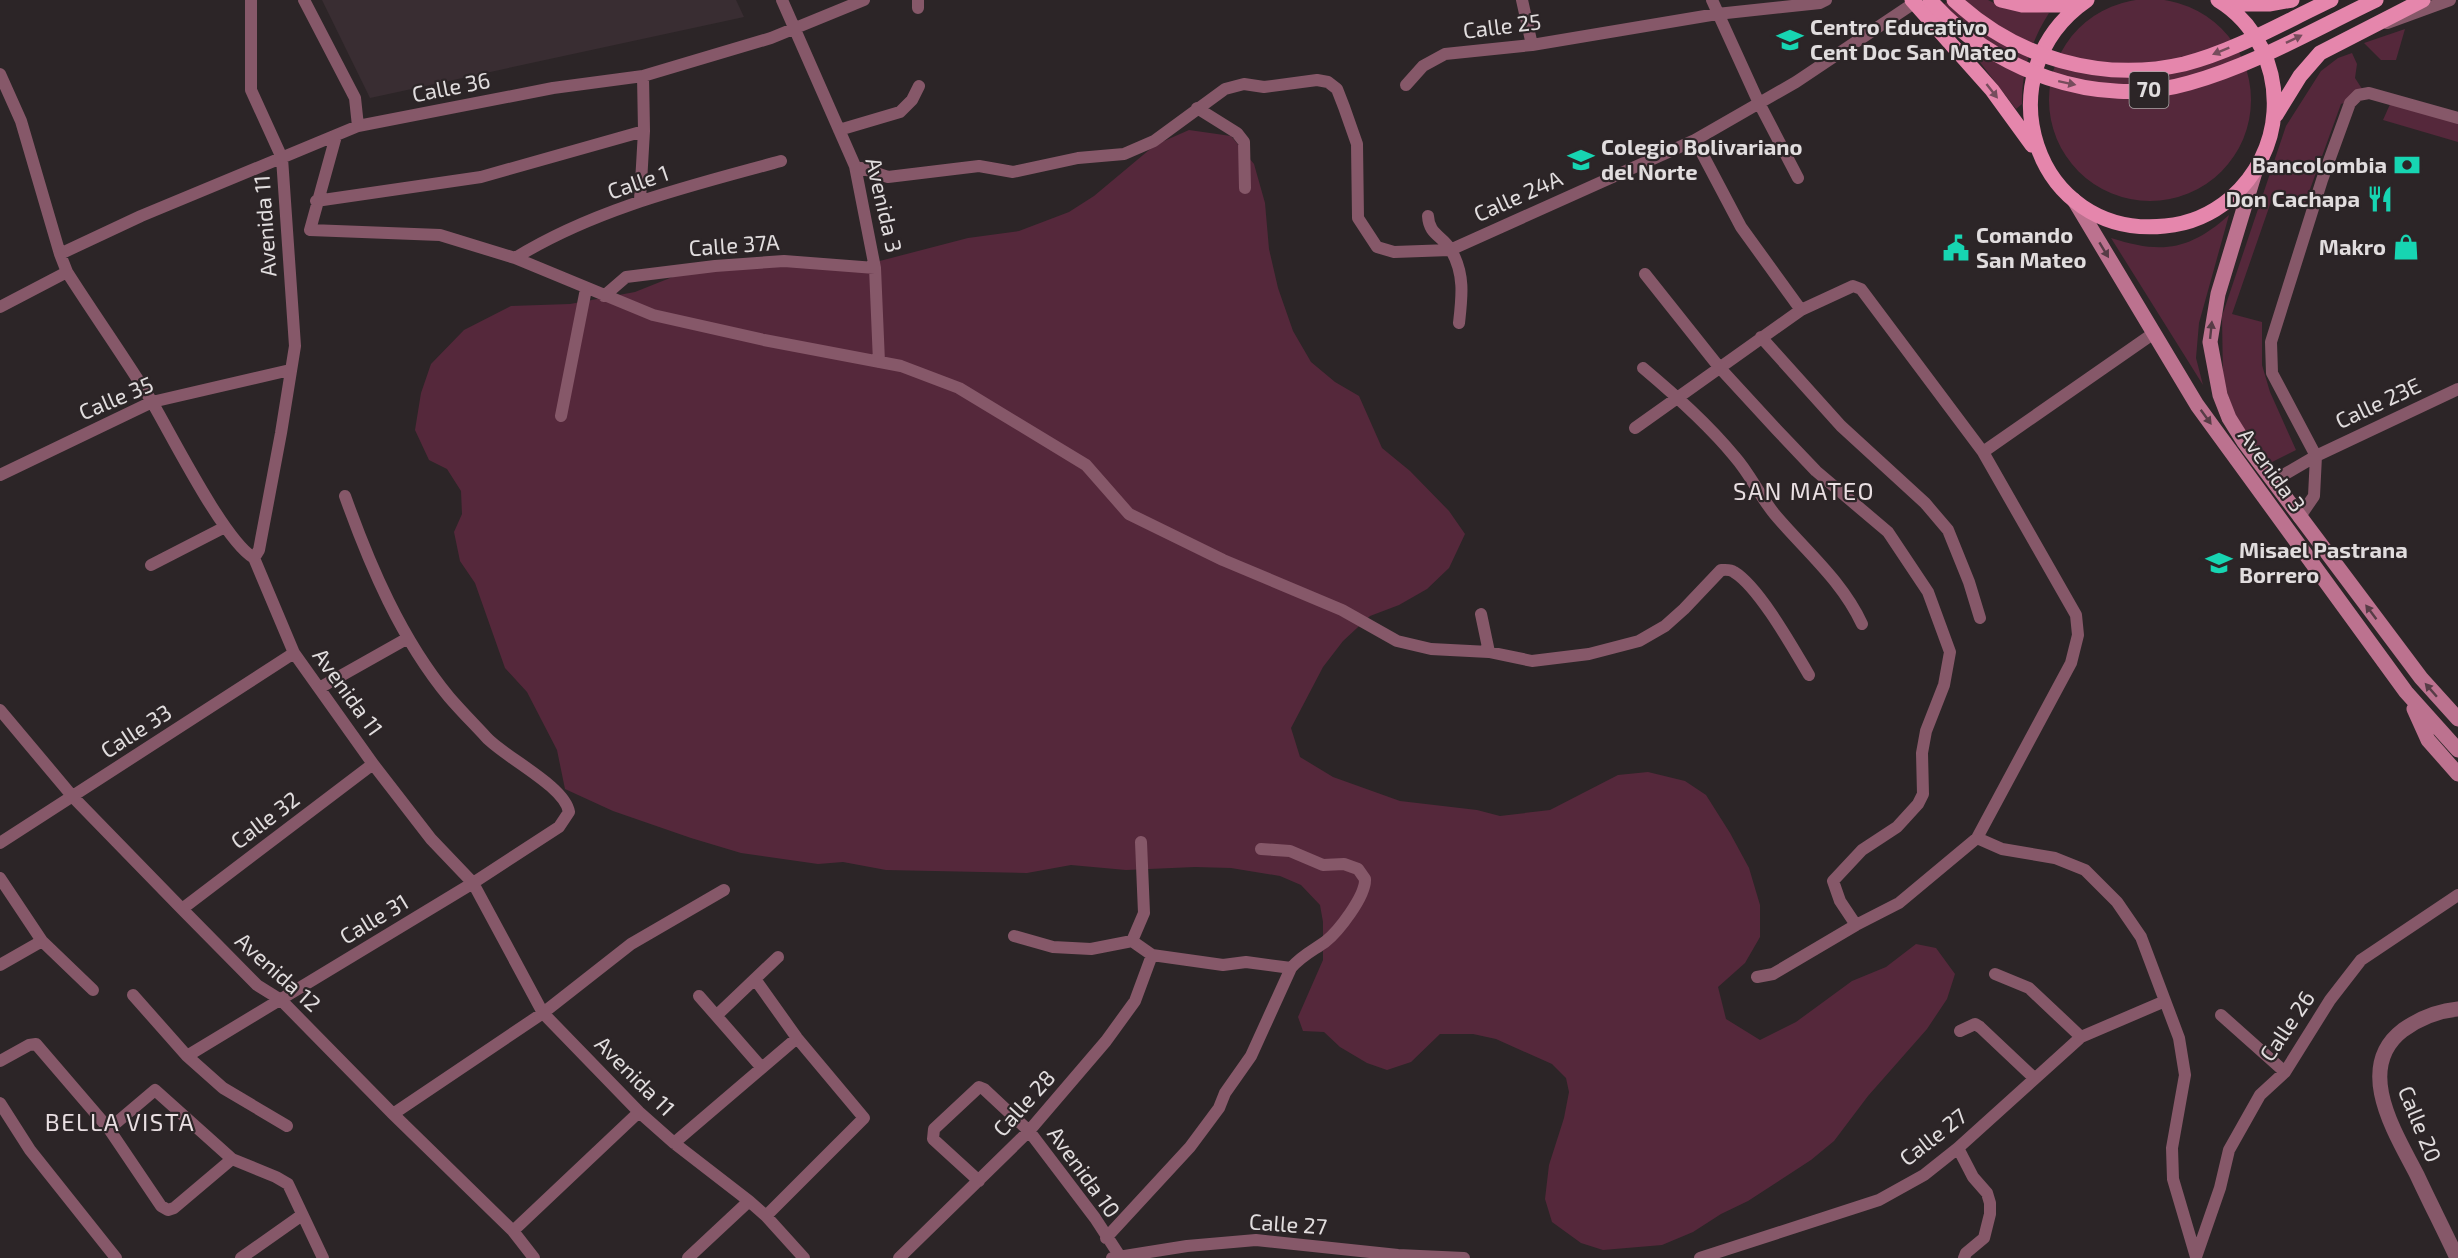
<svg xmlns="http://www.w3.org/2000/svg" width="2458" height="1258" font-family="'Exo 2',sans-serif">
  <rect width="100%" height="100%" fill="#2c2527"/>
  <path fill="#392d32" d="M322 0H736L744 17 370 98Z"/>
  <path fill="#55283b" d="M2049 100a101 101 0 1 1 202 0a101 101 0 1 1-202 0Z
    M1949 0H1988L2006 9 2049 13C2032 39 2021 73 2022 104L2016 109 1939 9Z
    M2405 29 2396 60H2381L2364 43Z
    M2352 53 2357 64 2355 78 2366 95 2341 104 2305 203 2273 196 2232 314 2262 322V365L2270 392 2296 450 2264 466 2240 430 2223 380 2222 316 2286 126 2321 71 2338 58Z
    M2391 102 2458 122V142L2383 120Z
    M1189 130 1231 136 1254 164 1265 203 1269 249 1278 288 1293 331 1311 362 1335 382 1359 396 1382 448 1410 471 1449 511 1465 534 1449 568 1427 589 1399 605 1370 616 1343 641 1323 667 1291 728 1300 757 1333 777 1400 801 1477 810 1500 816 1550 810 1618 775 1648 772 1685 781 1706 795 1730 833 1749 868 1760 905V937L1745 963 1718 987 1726 1019 1760 1040 1796 1022 1852 981 1886 967 1916 944 1936 948 1955 974 1947 999 1927 1029 1868 1096 1834 1141 1811 1160 1748 1201 1721 1214 1693 1232 1662 1245 1603 1250 1581 1243 1552 1222 1545 1199 1549 1165 1564 1118 1569 1092 1566 1078 1552 1064 1496 1039 1473 1034H1440L1411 1062 1387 1070 1367 1063 1340 1047 1324 1032 1303 1031 1298 1017 1323 960V922L1320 905 1301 885 1280 876 1231 868 1195 867 1126 870 1071 865 1027 873 886 870 843 862 818 864 741 853 691 838 613 811 565 789 557 750 527 692 505 668 475 583 460 561 454 532 462 514 461 491 447 469 429 460 415 430 421 393 431 364 464 330 511 306 570 304 635 292 680 274 712 269 872 263 968 238 1019 231 1069 212 1094 196 1155 145Z
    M2229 215 2199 323 2196 358 2203 385 2111 238C2161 254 2189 251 2229 215Z"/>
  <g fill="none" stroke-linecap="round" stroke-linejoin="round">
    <path stroke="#865869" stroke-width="12" d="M251 0V90L282 158 295 346 281 433 259 550 254 558 294 653 373 764 431 839 473 883 543 1013 639 1112 674 1143 749 1201 766 1216 804 1258
      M304 0 355 98 358 126
      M782 0 855 166 875 268 879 362
      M1522 0 1532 45
      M1712 0 1758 101 1798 178
      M918 8V0
      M2387 23 2450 0
      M0 74 21 121 60 254 67 272C95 316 125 358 152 402 172 436 225 542 254 558
      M1406 85 1423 66 1445 54 1532 45 1717 14 1820 3 1826 0
      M1197 108 1237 133 1244 142 1245 188
      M839 130 900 112 912 100 919 86
      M336 136 310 230 440 235 515 258 653 315 764 340 901 366 959 388 1086 465 1129 514 1223 560 1342 610 1397 641 1431 649 1489 652 1532 661 1589 654 1639 641 1665 626 1684 609 1721 570C1725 570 1730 569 1734 572 1759 587 1793 648 1809 675
      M1695 140 1741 227 1801 310
      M855 166 888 177 979 166 1013 172 1078 158 1124 154 1154 141 1225 89 1244 84 1264 87 1317 80 1328 82 1337 89 1344 107 1357 144 1358 218 1377 247 1394 252 1450 250 1695 140 1796 82 1914 3
      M640 200 644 131 643 76
      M316 201 481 177 644 131
      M1428 216C1429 235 1442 235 1451 250 1465 274 1462 297 1459 323
      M60 254 141 216 358 126 553 88 643 76 771 38 864 0
      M515 258C596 208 690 186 781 161
      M1645 274 1719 367 1777 430 1816 471 1888 532 1928 592 1950 652 1944 685 1926 731 1922 753 1923 794 1918 804 1897 827 1862 850 1833 881 1840 901 1856 925
      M604 296 626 277 715 266 784 261 875 268
      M0 307 67 272
      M1761 337 1841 426 1925 503 1948 530 1969 582 1980 618
      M1643 368C1675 395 1708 424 1735 457 1751 475 1761 499 1777 517 1807 552 1842 581 1862 624
      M561 416 586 289
      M1635 428 1801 310 1853 286 1861 289 1983 452 2076 615 2078 635 2071 663 1977 838 1899 903 1856 925 1773 974 1757 977
      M1983 452 2154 333
      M2316 456 2272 373 2271 342 2322 180 2350 103 2358 95 2369 93 2458 118
      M0 475 152 402 290 370
      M2273 481 2316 456 2458 389
      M2299 518 2314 496 2316 456
      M151 565 225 527
      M1481 614 1489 652
      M321 687 408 638
      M0 710 73 797 182 909 257 985 281 1000 393 1114 513 1231 534 1258
      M1977 838 2002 849 2055 858 2085 870 2117 902 2141 937 2179 1038 2185 1075 2172 1148 2173 1179 2196 1257
      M0 843 294 653
      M0 878 42 941 93 990
      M182 909 373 764
      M1014 936 1053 947 1091 949 1132 941 1152 955 1223 965 1246 962 1291 968
      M1132 941 1144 913 1141 842
      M0 965 42 941
      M1995 974 2029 988 2081 1037
      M755 979 797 1038 864 1118 766 1216
      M133 995 187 1056 223 1088 287 1126
      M699 996 762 1068
      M717 1015 778 957
      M2221 1015 2285 1072
      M1960 1031 1975 1024 1980 1027 2034 1078
      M187 1056 473 883 559 827 569 812C565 786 504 757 486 737 474 724 461 711 449 697 401 639 370 566 345 496
      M0 1061 29 1045 36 1044 109 1129 161 1206 168 1210 174 1208 232 1159
      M0 1103 30 1150 116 1258
      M393 1114 543 1013 631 944 724 890
      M109 1129 155 1090 232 1159 276 1177 288 1184 323 1258
      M674 1143 797 1038
      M1958 1148 1973 1177 1987 1193 1990 1203V1214L1984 1238 1966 1253 1964 1258
      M979 1181 933 1139 934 1129 979 1087 984 1089 1029 1131 1095 1218 1121 1258
      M513 1231 639 1112
      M1106 1238 1190 1147 1219 1108 1225 1093 1251 1056 1291 968C1301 956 1312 951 1325 942 1338 932 1366 896 1365 879L1358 869 1344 864 1323 865 1290 851 1261 849
      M2196 1257 2220 1188 2229 1150 2260 1095 2285 1072 2330 1000 2361 960 2458 895
      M241 1258 302 1215
      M688 1258 749 1201
      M899 1258 1029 1131 1106 1041 1135 1001 1152 955
      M1112 1258 1187 1246 1256 1240 1398 1255 1464 1258
      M1700 1258 1879 1200 1924 1175 1958 1148 2081 1037 2165 1001"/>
    <path stroke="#865869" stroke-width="15" d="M2457 1258C2444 1230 2430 1203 2417 1175 2396 1134 2353 1068 2403 1030 2420 1018 2437 1011 2458 1009"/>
    <path stroke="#bc728f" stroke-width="15" d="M2255 172 2218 294 2210 342 2220 395 2229 418 2244 442 2421 678 2458 719
      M2074 200 2197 405 2406 692 2458 750
      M2414 709 2428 740 2458 774"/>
    <path stroke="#e586ac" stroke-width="15" d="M1912 0 1992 90 2032 145
      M2001 0 2022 5H2079
      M2087 0C1981 73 2034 240 2165 226 2189 224 2212 214 2231 198 2256 176 2272 145 2274 112 2277 67 2256 23 2218 0
      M2225 4H2269L2292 0
      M2276 115 2300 76 2320 53 2423 0"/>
    <path stroke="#e586ac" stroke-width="15" d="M1930 0C1991 70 2097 110 2189 83 2254 65 2315 29 2376 0
      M1954 0C2016 58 2101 83 2184 64 2235 51 2284 22 2331 0"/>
  </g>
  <defs><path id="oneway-solid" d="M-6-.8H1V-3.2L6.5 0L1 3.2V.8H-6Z" transform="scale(1.5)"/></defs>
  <g fill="#764c5c">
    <use href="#oneway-solid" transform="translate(2294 39) rotate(-26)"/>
    <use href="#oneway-solid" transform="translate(2221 51) rotate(158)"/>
    <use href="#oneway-solid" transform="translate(2067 83) rotate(12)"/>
    <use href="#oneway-solid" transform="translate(1992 91) rotate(52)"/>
  </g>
  <g fill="#573c46">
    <use href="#oneway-solid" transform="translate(2104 250) rotate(59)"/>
    <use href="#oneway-solid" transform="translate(2211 330) rotate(-84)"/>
    <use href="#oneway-solid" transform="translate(2206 417) rotate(54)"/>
    <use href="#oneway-solid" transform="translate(2371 612) rotate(-127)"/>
    <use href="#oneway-solid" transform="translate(2431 690) rotate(-131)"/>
  </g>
  <defs>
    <g id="school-bare" transform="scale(2.07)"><path d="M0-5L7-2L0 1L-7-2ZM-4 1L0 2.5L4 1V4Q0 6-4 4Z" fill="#17d5b2" stroke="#2c2527" stroke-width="2.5" paint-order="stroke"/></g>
    <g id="bank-bare" transform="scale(2.07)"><path d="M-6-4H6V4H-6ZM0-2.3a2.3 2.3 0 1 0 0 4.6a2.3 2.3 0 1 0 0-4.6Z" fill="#17d5b2" stroke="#2c2527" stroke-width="2.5" paint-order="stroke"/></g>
    <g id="restaurant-bare" transform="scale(2.07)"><path d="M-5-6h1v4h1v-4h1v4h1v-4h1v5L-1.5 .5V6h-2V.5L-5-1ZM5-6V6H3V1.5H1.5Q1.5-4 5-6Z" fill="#17d5b2" stroke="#2c2527" stroke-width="2.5" paint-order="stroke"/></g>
    <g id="shop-bare" transform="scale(2.07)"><path d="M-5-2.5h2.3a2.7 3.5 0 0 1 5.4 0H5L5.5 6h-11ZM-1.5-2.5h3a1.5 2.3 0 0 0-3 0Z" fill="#17d5b2" stroke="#2c2527" stroke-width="2.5" paint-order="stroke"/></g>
    <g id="civic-bare" transform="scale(2.07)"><path d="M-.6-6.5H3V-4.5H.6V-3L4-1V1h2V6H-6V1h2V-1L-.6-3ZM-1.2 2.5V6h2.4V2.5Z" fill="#17d5b2" stroke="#2c2527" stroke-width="2.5" paint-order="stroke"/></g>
  </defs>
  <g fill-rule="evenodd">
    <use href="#school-bare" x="1790" y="40"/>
    <use href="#school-bare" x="1581" y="160"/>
    <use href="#bank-bare" x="2407" y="165"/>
    <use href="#restaurant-bare" x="2380" y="199"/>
    <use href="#shop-bare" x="2406" y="247"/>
    <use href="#civic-bare" x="1956" y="248"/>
    <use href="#school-bare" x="2219" y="563"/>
  </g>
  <g text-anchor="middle" stroke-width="4.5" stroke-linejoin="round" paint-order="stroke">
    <rect fill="#2c2527" stroke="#aba6a7" stroke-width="1.5" x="2129.5" y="72" width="39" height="36" rx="4.5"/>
    <g font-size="21" font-weight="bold" fill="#e1ddde">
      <text x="2149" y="97">70</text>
    </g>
    <g font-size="22" fill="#e1ddde" stroke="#2c2527">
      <text transform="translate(1502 26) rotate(-7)" y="8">Calle 25</text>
      <text transform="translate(451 87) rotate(-11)" y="8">Calle 36</text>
      <text transform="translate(638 182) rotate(-19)" y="8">Calle 1</text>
      <text transform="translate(1518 196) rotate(-24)" y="8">Calle 24A</text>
      <text transform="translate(884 205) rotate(77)" y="8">Avenida 3</text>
      <text transform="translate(265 226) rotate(-94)" y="8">Avenida 11</text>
      <text transform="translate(734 245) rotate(-4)" y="8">Calle 37A</text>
      <text transform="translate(116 398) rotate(-23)" y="8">Calle 35</text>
      <text transform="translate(2378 403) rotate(-25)" y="8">Calle 23E</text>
      <text transform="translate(2272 470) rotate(54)" y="8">Avenida 3</text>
      <text transform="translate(348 692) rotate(54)" y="8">Avenida 11</text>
      <text transform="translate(136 731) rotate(-33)" y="8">Calle 33</text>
      <text transform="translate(265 820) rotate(-37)" y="8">Calle 32</text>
      <text transform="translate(374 919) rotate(-31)" y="8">Calle 31</text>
      <text transform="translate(278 972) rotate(42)" y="8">Avenida 12</text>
      <text transform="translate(2287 1026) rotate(-56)" y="8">Calle 26</text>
      <text transform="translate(635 1076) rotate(45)" y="8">Avenida 11</text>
      <text transform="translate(1024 1103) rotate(-48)" y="8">Calle 28</text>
      <text transform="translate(2420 1124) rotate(68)" y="8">Calle 20</text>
      <text transform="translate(1933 1137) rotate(-38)" y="8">Calle 27</text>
      <text transform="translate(1084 1172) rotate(54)" y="8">Avenida 10</text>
      <text transform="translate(1288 1224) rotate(4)" y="8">Calle 27</text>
    </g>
    <g font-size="22" font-weight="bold" fill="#e1ddde" stroke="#2c2527" text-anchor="start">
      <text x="1810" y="35">Centro Educativo<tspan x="1810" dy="25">Cent Doc San Mateo</tspan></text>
      <text x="1601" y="155">Colegio Bolivariano<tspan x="1601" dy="25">del Norte</tspan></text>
      <text x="2387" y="173" text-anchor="end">Bancolombia</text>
      <text x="2360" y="207" text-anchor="end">Don Cachapa</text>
      <text x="1976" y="243">Comando<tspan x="1976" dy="25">San Mateo</tspan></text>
      <text x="2386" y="255" text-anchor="end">Makro</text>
      <text x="2239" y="558">Misael Pastrana<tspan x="2239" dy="25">Borrero</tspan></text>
    </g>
    <g font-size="24" letter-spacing="1.5" fill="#e9dfe2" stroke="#2c2527">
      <text x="1804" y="500">SAN MATEO</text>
      <text x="120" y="1131">BELLA VISTA</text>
    </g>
  </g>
</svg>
